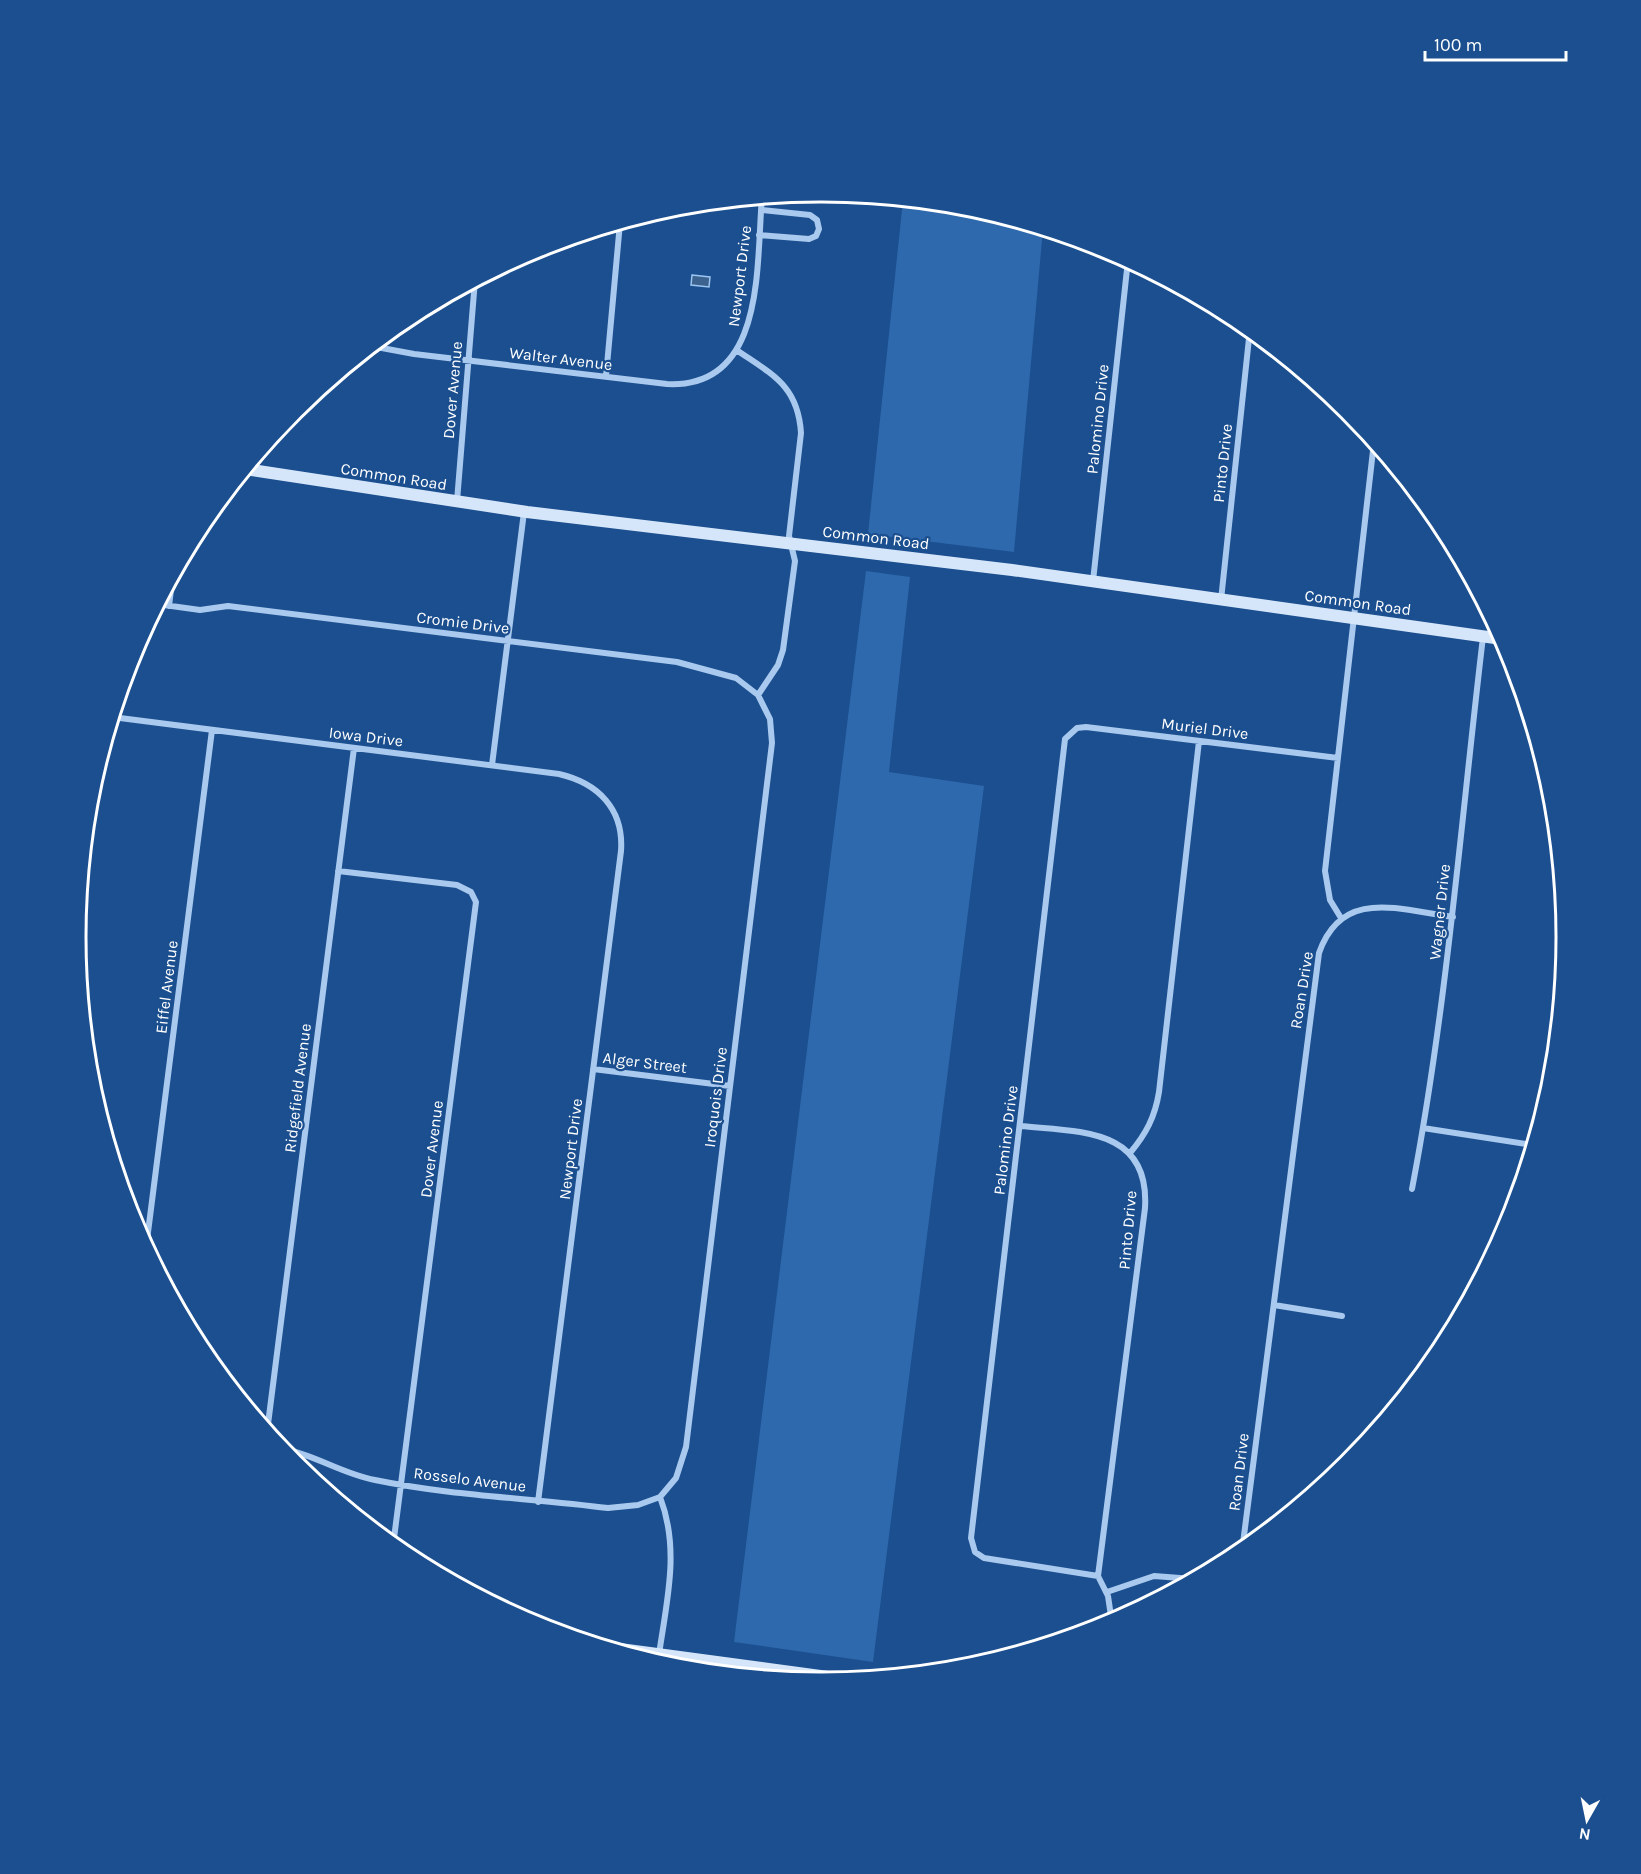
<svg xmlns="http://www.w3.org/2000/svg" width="1641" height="1874" font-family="Karla,sans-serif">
  <rect width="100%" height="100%" fill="#1b4f8f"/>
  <path fill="#2e69ad" d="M903 200 966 206 1043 229 1014 552 868 534Z
    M866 571 910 577 889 772 984 786 873 1662 734 1642Z"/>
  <path fill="#3c6290" stroke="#9cc4f0" stroke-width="1.5" d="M692 275 710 277 709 287 691 285Z"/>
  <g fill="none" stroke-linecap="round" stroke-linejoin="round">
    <path stroke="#a9c9ee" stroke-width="6" d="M759 235 809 239 816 236 819 229 817 220 810 215 761 210
      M371 346 414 354 667 384C766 389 756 265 762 197
      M606 376 620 223
      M457 501 475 280
      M1093 581 1128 260
      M1221 600 1250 329
      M157 604 200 610 228 606 677 662 736 678 758 695
      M169 606 173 574
      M1493 638 1494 624
      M112 717 559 774C598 783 624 809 621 851L538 1502
      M492 765 524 512
      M338 871 457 885 471 892 476 902 393 1546
      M1341 918 1330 900 1325 871 1374 442
      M593 1069 730 1086
      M1021 1126C1080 1132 1150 1128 1145 1208L1098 1576 1108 1596 1112 1623
      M1423 1128 1533 1145
      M1130 1153C1146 1134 1155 1117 1159 1092L1199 741
      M1412 1189C1447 1006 1461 821 1483 637
      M146 1248 212 730
      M1274 1305 1342 1316
      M267 1432 354 748
      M280 1448C314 1454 342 1474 375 1480 452 1496 531 1498 608 1508L638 1505 660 1497
      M1242 1551 1319 953C1342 887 1400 910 1453 917
      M1098 1576 984 1558 975 1552 971 1538 1065 739 1077 728 1086 727 1338 758
      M1107 1592 1154 1576 1193 1579
      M659 1654C667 1600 680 1549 660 1497L676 1478 686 1447 772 743 770 719 758 695 778 665 783 650 795 561 789 536 801 433C798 386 773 375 738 351"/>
    <path stroke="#d6e6fa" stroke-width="12" d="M245 469 527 512 1012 570 1502 639
      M605 1647 850 1680"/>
  </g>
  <g text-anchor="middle" stroke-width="4.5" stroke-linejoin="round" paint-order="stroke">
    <g font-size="16" fill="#fff" stroke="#1b4f8f">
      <text transform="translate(739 276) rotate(-83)" y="6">Newport Drive</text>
      <text transform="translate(561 358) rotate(7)" y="6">Walter Avenue</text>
      <text transform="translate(452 390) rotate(-85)" y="6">Dover Avenue</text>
      <text transform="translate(1097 419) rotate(-84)" y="6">Palomino Drive</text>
      <text transform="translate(1222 463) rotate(-84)" y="6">Pinto Drive</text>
      <text transform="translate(394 476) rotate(9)" y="6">Common Road</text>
      <text transform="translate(876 537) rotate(7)" y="6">Common Road</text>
      <text transform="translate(1358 602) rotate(8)" y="6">Common Road</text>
      <text transform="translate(463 622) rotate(7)" y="6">Cromie Drive</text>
      <text transform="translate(1205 728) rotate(7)" y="6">Muriel Drive</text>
      <text transform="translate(366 736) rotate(7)" y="6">Iowa Drive</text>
      <text transform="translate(1439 912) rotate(-84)" y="6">Wagner Drive</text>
      <text transform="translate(166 987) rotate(-83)" y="6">Eiffel Avenue</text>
      <text transform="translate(1301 990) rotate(-81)" y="6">Roan Drive</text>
      <text transform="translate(645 1062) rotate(7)" y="6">Alger Street</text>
      <text transform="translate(297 1088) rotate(-83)" y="6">Ridgefield Avenue</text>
      <text transform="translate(715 1097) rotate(-83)" y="6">Iroquois Drive</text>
      <text transform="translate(1005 1140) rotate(-83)" y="6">Palomino Drive</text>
      <text transform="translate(431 1149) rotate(-83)" y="6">Dover Avenue</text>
      <text transform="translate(570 1149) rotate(-83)" y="6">Newport Drive</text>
      <text transform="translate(1127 1230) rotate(-85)" y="6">Pinto Drive</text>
      <text transform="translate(1238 1472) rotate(-83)" y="6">Roan Drive</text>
      <text transform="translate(470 1479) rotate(7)" y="6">Rosselo Avenue</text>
    </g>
  </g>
  <path d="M0 0H1641V1874H0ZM86 937a735 735 0 1 1 1470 0a735 735 0 1 1-1470 0Z" fill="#1b4f8f" fill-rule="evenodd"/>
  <path fill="none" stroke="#fff" stroke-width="3" d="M86 937a735 735 0 1 1 1470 0a735 735 0 1 1-1470 0Z"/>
  <g transform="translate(1587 1820) rotate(189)" stroke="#1b4f8f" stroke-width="4.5" paint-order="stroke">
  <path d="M0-4.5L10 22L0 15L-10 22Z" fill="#ffffff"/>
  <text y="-9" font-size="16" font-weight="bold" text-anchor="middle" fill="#ffffff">N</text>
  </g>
  <path d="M1425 51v9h141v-9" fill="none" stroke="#ffffff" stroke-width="3"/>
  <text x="1434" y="51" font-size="18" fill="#ffffff" stroke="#1b4f8f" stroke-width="4.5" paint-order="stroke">100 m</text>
</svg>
